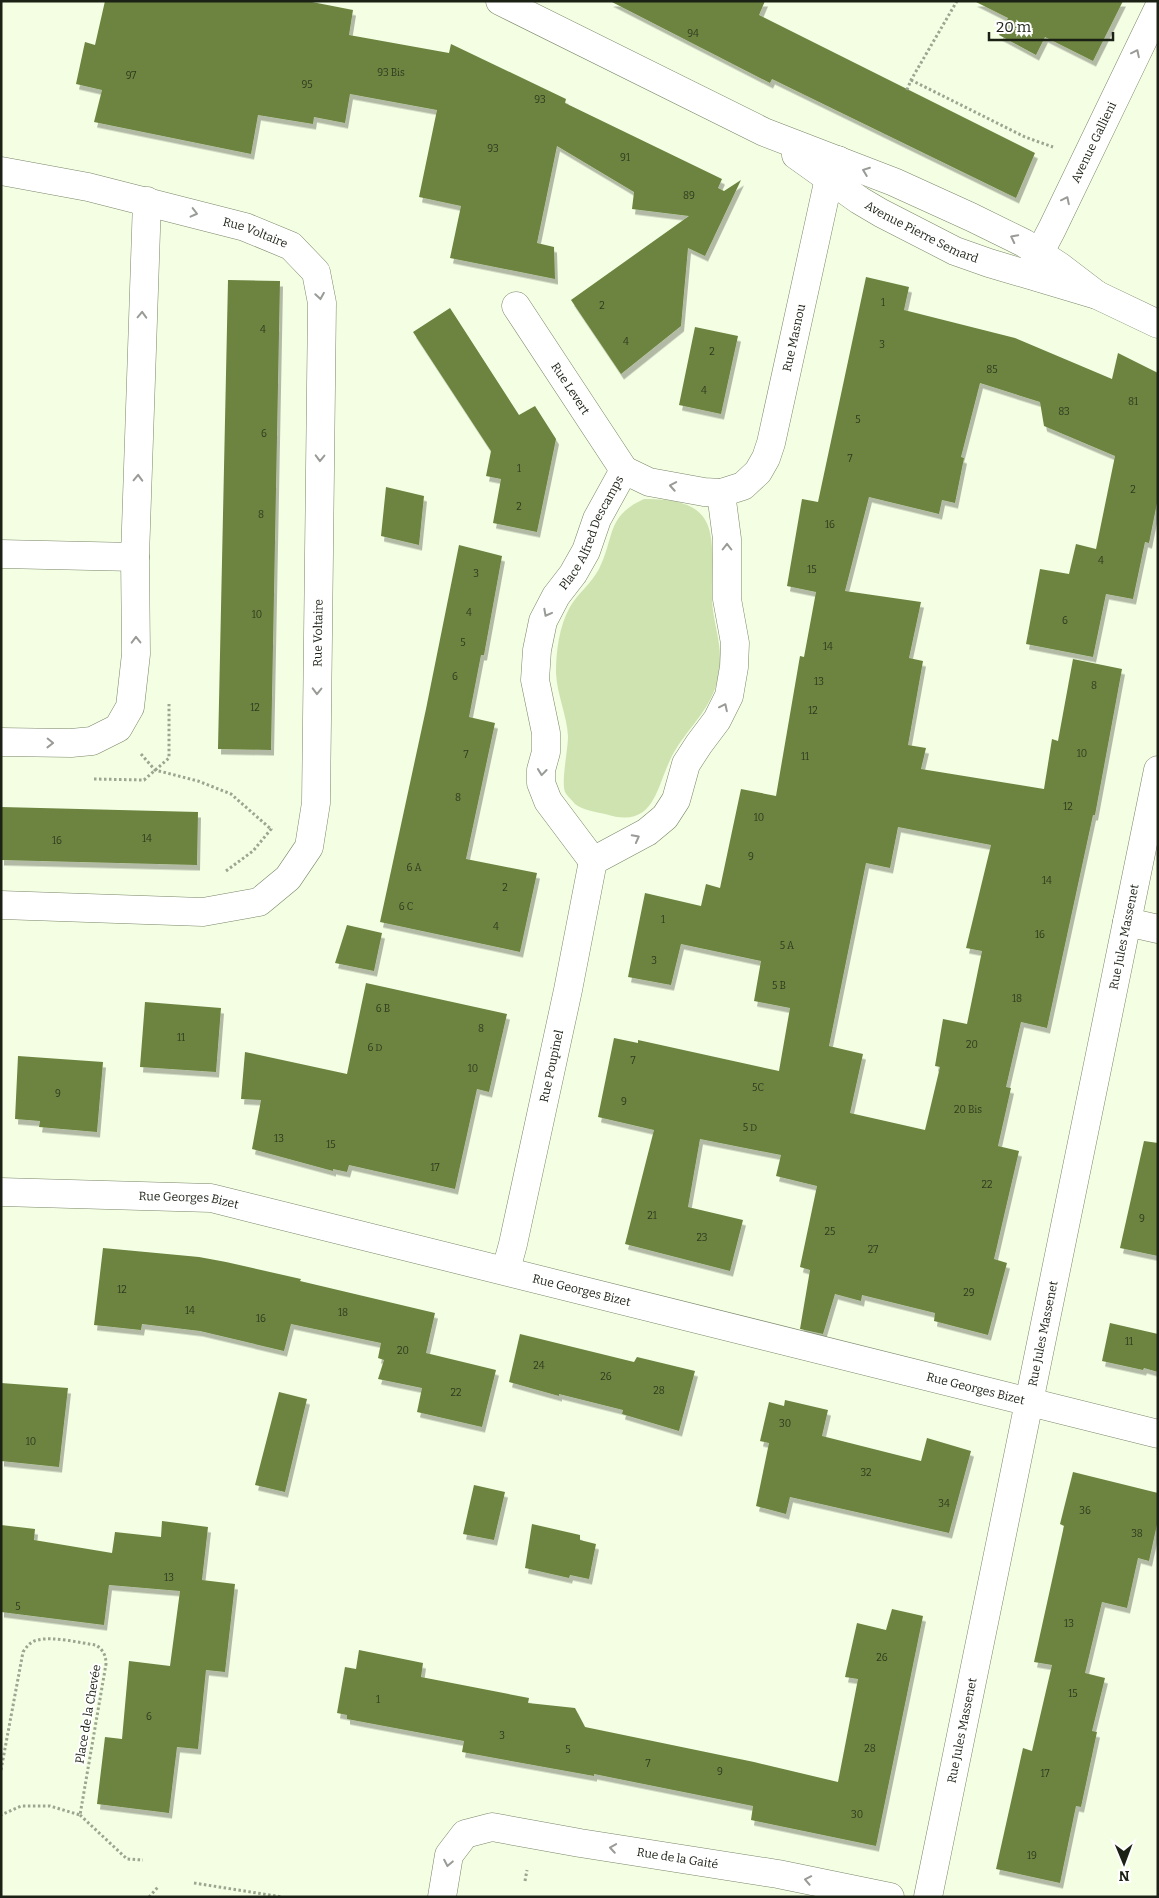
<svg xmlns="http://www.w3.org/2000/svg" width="1159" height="1898" font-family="Bitter,serif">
  <defs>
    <filter id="shadow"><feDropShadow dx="3" dy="5.5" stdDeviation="0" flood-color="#0004"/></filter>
  </defs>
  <rect width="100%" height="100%" fill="#f3fee3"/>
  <path fill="#cfe3b1" d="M644 499C725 498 711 538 712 599 713 626 725 649 718 678 712 707 691 725 676 749 655 782 659 831 605 814 596 812 582 810 575 804 572 800 567 796 565 792 561 781 568 751 568 736 567 715 557 695 556 673 556 652 559 626 570 607 578 593 591 584 599 569 615 537 606 516 644 499Z"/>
  <path fill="#6c8440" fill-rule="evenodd" filter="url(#shadow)" d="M105 1H307L353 10 349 35 449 53 451 44 566 99 565 103 722 179 718 188 724 191 741 180 705 256 688 248 681 326 621 374 571 300 689 216 632 209 634 192 557 146 537 243 554 247 555 279 450 258 461 206 419 197 437 110 350 94 345 123 314 117 313 124 258 115 251 154 94 122 102 90 76 84 85 42 95 45Z
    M610 1H765L759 15 1035 153 1016 198 772 79 770 83Z
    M974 1H1123L1093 61 1045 37 1036 55 999 35 1008 18Z
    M866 277 909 287 904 310 1015 338 1112 379 1118 353 1158 373V498L1149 543 1145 542 1133 599 1106 594 1093 657 1026 644 1040 569 1069 574 1076 544 1096 549 1115 456 1044 426 1040 402 980 383 961 457 964 458 955 503 942 500 939 514 869 497 845 591 921 602 909 658 923 661 908 745 926 748 921 769 1044 789 1052 739 1058 741 1073 659 1122 669 1095 815H1093L1047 1028 1021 1022 1006 1087 1011 1088 998 1146 1019 1151 994 1259 1007 1263 988 1335 934 1321 935 1313 862 1295 861 1301 835 1294 823 1334 800 1329 810 1270 800 1267 817 1186 776 1176 781 1155 700 1139 688 1207 743 1220 730 1271 625 1244 654 1130 598 1117 614 1038 638 1043V1040L779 1071 790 1008 754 1001 761 961 681 944 671 985 628 977 645 893 701 906 706 884 720 888 741 789 776 796 800 656 804 657 816 592 787 586 802 499 818 502ZM898 827 991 845 966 948 982 951 967 1024 943 1019 935 1066 940 1067 925 1130 850 1113 863 1054 829 1046 866 863 890 868Z
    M228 280 280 281 271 750 218 749Z
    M450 308 519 415 535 406 556 439 537 532 493 523 501 479 486 476 491 451 413 332Z
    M695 327 738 336 721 414 679 405Z
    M386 487 424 496 419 545 381 536Z
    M459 545 502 556 484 655H481L469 717 495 723 466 859 537 873 520 952 380 922 426 709Z
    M1 807 198 812 197 865 1 860Z
    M347 925 382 933 374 971 335 963Z
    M366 983 507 1014 489 1092 477 1089 455 1189 349 1165 347 1172 333 1169V1171L252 1149 261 1100 241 1099 245 1052 347 1074Z
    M145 1002 221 1008 216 1072 140 1067Z
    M18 1056 103 1062 97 1132 39 1127 40 1121 15 1119Z
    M1144 1141 1158 1143V1256L1120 1248Z
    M103 1248 199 1257 226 1262 301 1279 300 1281 435 1313 426 1353 496 1370 482 1427 417 1412 422 1388 378 1379 384 1360 378 1358 381 1343 291 1324 284 1351 200 1331 142 1324 141 1330 94 1325Z
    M1110 1323 1158 1334V1372L1144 1368 1143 1370 1102 1361Z
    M520 1334 634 1362 637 1357 695 1371 679 1431 622 1414 623 1410 559 1394V1396L509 1382Z
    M1 1383 68 1388 59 1467 1 1461Z
    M279 1392 307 1399 285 1492 255 1485Z
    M785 1400 828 1410 822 1436 921 1461 927 1438 971 1451 949 1533 790 1497 786 1514 756 1506 769 1443 760 1441 769 1402 784 1406Z
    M1073 1472 1158 1493V1520L1149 1561 1138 1558 1127 1608 1102 1602 1085 1673 1105 1678 1092 1731 1097 1732 1081 1807 1076 1806 1060 1883 996 1869 1023 1748 1032 1751 1052 1665 1034 1662 1064 1526 1060 1524Z
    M474 1485 505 1492 494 1540 463 1534Z
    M162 1521 208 1527 202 1580 235 1584 225 1672 206 1670 198 1749 177 1747 169 1813 97 1804 105 1737 122 1739 129 1661 170 1666 180 1591 109 1585 104 1625 1 1612V1525L35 1529 34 1540 112 1553 115 1532 161 1537Z
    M532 1524 580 1535V1540L596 1544 589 1579 570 1575 569 1578 525 1568Z
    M892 1609 923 1616 876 1846 751 1820 753 1806 594 1774V1776L462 1752 464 1741 347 1719V1715L337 1713 345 1667 356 1669 359 1650 423 1663 421 1677 529 1698 528 1703 575 1708 585 1727 754 1762 838 1782 858 1679 845 1677 857 1623 886 1630Z"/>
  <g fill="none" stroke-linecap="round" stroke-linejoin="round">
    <g stroke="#7a8668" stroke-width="29">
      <g id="minor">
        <path id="s1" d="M1 171 88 187 245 227 291 246 316 272 322 303 316 803 309 847 288 878 259 902 203 912 1 905"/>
        <path id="s2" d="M1029 273 1052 229 1158 9"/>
        <path id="s3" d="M516 306 624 470"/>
        <path d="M1 554 135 557"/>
        <path d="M1 742 71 743 92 741 118 728 130 707 136 654 135 557 147 201"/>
        <path id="s4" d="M593 861 548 801 541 783V770L546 752V733L535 680 537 650 543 621 556 596 573 574 586 551 597 519 624 470 649 482 704 492 721 493 743 486 758 472 766 458 771 443 829 178 838 160"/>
        <path d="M593 861 647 832 665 817 676 800 686 764 699 744 717 720 729 696 734 667 735 643 727 599V539L721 493"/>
        <path d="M1127 922 1158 929"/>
        <path id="s5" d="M1 1192 211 1198 1158 1434"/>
        <path id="s6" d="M506 1270 513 1244 568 990 593 861"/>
        <path id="s7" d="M442 1897 449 1855 465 1834 492 1827 580 1843 778 1874 890 1897"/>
        <path id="s8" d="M928 1897 1158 770"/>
      </g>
    </g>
    <g stroke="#7a8668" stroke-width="29">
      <g id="major">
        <path d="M500 1 764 132 894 182 971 217 1024 243 1059 266 1097 295"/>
        <path id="s9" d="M796 155 859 200 881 213 955 251 989 263 1097 295 1158 324"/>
      </g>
    </g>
    <path stroke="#9ca590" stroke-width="3" stroke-dasharray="2.5 2.5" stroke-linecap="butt" d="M911 80 1025 137 1053 147
      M907 90 911 80 957 1
      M141 754 155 770 198 781 231 794 272 830
      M94 779 144 780 169 758V704
      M226 871 253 851 272 828
      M1 1770 23 1652C27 1646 31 1641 38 1640 53 1636 80 1643 96 1645 103 1650 106 1655 106 1664L80 1815 50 1806H21L1 1815
      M80 1815 127 1859 143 1860
      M525 1881 527 1870
      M194 1883 282 1897
      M149 1897 158 1887"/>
    <use href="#minor" stroke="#fff" stroke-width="28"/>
    <use href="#major" stroke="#fff" stroke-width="28"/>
  </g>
  <defs><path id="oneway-chevron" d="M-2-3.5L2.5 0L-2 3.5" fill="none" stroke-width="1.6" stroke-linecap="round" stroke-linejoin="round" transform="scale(1.25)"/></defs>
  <g stroke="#999b96">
    <use href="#oneway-chevron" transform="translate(1136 53) rotate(-64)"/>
    <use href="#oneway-chevron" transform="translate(866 171) rotate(-159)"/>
    <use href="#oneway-chevron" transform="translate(1066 200) rotate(-64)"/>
    <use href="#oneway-chevron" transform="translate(194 213) rotate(14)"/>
    <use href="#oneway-chevron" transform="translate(1014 238) rotate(-153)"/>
    <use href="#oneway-chevron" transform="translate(320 296) rotate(81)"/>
    <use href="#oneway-chevron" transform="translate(142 315) rotate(-88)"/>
    <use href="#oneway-chevron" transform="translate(320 458) rotate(91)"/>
    <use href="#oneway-chevron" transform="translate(138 478) rotate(-88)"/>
    <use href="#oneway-chevron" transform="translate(673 486) rotate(-170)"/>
    <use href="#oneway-chevron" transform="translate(727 547) rotate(-90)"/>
    <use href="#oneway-chevron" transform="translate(547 613) rotate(118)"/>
    <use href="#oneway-chevron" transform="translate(136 640) rotate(-91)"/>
    <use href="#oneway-chevron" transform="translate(317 691) rotate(91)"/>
    <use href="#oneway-chevron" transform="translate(724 707) rotate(-64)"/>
    <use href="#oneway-chevron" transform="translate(50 743) rotate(1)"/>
    <use href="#oneway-chevron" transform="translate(542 772) rotate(96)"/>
    <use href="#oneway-chevron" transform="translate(636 838) rotate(-28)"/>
    <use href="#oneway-chevron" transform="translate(613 1848) rotate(-171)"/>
    <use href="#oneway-chevron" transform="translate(448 1863) rotate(101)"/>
    <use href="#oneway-chevron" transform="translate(808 1880) rotate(-169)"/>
  </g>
  <g text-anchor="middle" stroke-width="4" stroke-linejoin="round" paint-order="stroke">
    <g font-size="10" fill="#303a20">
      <text x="693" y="37">94</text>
      <text x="391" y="76">93 Bis</text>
      <text x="131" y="79">97</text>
      <text x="307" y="88">95</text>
      <text x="540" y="103">93</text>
      <text x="493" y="152">93</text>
      <text x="625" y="161">91</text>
      <text x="689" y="199">89</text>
      <text x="883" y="306">1</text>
      <text x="602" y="309">2</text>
      <text x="263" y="333">4</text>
      <text x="626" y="345">4</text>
      <text x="882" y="348">3</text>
      <text x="712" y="355">2</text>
      <text x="992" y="373">85</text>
      <text x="704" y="394">4</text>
      <text x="1133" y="405">81</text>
      <text x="1064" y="415">83</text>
      <text x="858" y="423">5</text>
      <text x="264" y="437">6</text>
      <text x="850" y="462">7</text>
      <text x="519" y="472">1</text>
      <text x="1133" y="493">2</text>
      <text x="519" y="510">2</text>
      <text x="261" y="518">8</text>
      <text x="830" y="528">16</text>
      <text x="1101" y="564">4</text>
      <text x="812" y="573">15</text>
      <text x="476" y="577">3</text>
      <text x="469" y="616">4</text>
      <text x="257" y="618">10</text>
      <text x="1065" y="624">6</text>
      <text x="463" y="646">5</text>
      <text x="828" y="650">14</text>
      <text x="455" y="680">6</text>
      <text x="819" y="685">13</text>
      <text x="1094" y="689">8</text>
      <text x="255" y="711">12</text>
      <text x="813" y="714">12</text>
      <text x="1082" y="757">10</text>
      <text x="466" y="758">7</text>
      <text x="805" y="760">11</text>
      <text x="458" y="801">8</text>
      <text x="1068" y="810">12</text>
      <text x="759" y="821">10</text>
      <text x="147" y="842">14</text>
      <text x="57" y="844">16</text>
      <text x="751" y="860">9</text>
      <text x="414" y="871">6 A</text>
      <text x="1047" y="884">14</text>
      <text x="505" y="891">2</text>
      <text x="406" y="910">6 C</text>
      <text x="663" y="923">1</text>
      <text x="496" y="930">4</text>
      <text x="1040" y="938">16</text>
      <text x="787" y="949">5 A</text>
      <text x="654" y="964">3</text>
      <text x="779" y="989">5 B</text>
      <text x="1017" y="1002">18</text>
      <text x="383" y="1012">6 B</text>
      <text x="481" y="1032">8</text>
      <text x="181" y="1041">11</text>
      <text x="972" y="1048">20</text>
      <text x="375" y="1051">6 D</text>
      <text x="633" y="1064">7</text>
      <text x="473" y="1072">10</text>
      <text x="758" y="1091">5C</text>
      <text x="58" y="1097">9</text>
      <text x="624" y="1105">9</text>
      <text x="968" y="1113">20 Bis</text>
      <text x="750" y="1131">5 D</text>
      <text x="279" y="1142">13</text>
      <text x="331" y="1148">15</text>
      <text x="435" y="1171">17</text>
      <text x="987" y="1188">22</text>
      <text x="652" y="1219">21</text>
      <text x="1142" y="1222">9</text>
      <text x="830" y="1235">25</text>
      <text x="702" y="1241">23</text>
      <text x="873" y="1253">27</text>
      <text x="122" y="1293">12</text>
      <text x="969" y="1296">29</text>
      <text x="190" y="1314">14</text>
      <text x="343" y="1316">18</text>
      <text x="261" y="1322">16</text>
      <text x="1129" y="1345">11</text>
      <text x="403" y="1354">20</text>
      <text x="539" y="1369">24</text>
      <text x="606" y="1380">26</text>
      <text x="659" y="1394">28</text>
      <text x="456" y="1396">22</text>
      <text x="785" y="1427">30</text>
      <text x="31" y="1445">10</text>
      <text x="866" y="1476">32</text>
      <text x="944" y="1507">34</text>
      <text x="1085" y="1514">36</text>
      <text x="1137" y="1537">38</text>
      <text x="169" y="1581">13</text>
      <text x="18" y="1610">5</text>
      <text x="1069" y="1627">13</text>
      <text x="882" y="1661">26</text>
      <text x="1073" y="1697">15</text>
      <text x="378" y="1703">1</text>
      <text x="149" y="1720">6</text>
      <text x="502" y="1739">3</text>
      <text x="870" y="1752">28</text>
      <text x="568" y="1753">5</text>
      <text x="648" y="1767">7</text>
      <text x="720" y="1775">9</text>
      <text x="1045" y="1777">17</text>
      <text x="857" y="1818">30</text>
      <text x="1032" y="1859">19</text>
    </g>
    <g font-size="12" fill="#1c2115" stroke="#fff">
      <text dy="4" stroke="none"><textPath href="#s2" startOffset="146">Avenue Gallieni</textPath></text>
      <text dy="4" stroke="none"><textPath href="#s9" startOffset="148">Avenue Pierre Semard</textPath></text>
      <text dy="4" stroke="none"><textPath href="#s1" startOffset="262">Rue Voltaire</textPath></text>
      <text dy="4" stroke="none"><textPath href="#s4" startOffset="715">Rue Masnou</textPath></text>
      <text dy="4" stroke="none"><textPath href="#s3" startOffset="99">Rue Levert</textPath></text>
      <text dy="4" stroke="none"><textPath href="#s4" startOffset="360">Place Alfred Descamps</textPath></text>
      <text transform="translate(318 633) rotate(-89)" y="4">Rue Voltaire</text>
      <text dy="4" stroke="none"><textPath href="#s8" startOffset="980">Rue Jules Massenet</textPath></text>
      <text dy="4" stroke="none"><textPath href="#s6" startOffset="209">Rue Poupinel</textPath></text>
      <text dy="4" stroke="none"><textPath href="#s5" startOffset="188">Rue Georges Bizet</textPath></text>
      <text dy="4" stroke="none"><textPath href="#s5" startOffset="592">Rue Georges Bizet</textPath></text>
      <text dy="4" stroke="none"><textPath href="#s8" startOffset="575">Rue Jules Massenet</textPath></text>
      <text dy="4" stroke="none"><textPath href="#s5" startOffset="998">Rue Georges Bizet</textPath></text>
      <text transform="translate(88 1714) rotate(-80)" y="4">Place de la Chevée</text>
      <text dy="4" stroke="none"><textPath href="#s8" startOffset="170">Rue Jules Massenet</textPath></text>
      <text dy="4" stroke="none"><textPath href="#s7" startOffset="285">Rue de la Gaité</textPath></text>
    </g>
  </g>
  <rect width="1159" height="1898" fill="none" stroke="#1c2115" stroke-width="5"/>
  <g transform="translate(1124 1863) rotate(179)" stroke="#ffffff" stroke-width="4" paint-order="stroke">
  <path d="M0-4L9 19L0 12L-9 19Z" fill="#1c2115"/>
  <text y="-8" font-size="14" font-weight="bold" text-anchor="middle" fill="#1c2115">N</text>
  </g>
  <path d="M989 32v8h124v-8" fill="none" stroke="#1c2115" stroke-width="2.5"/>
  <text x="996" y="32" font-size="15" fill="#1c2115" stroke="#ffffff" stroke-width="4" paint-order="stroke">20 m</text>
</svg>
